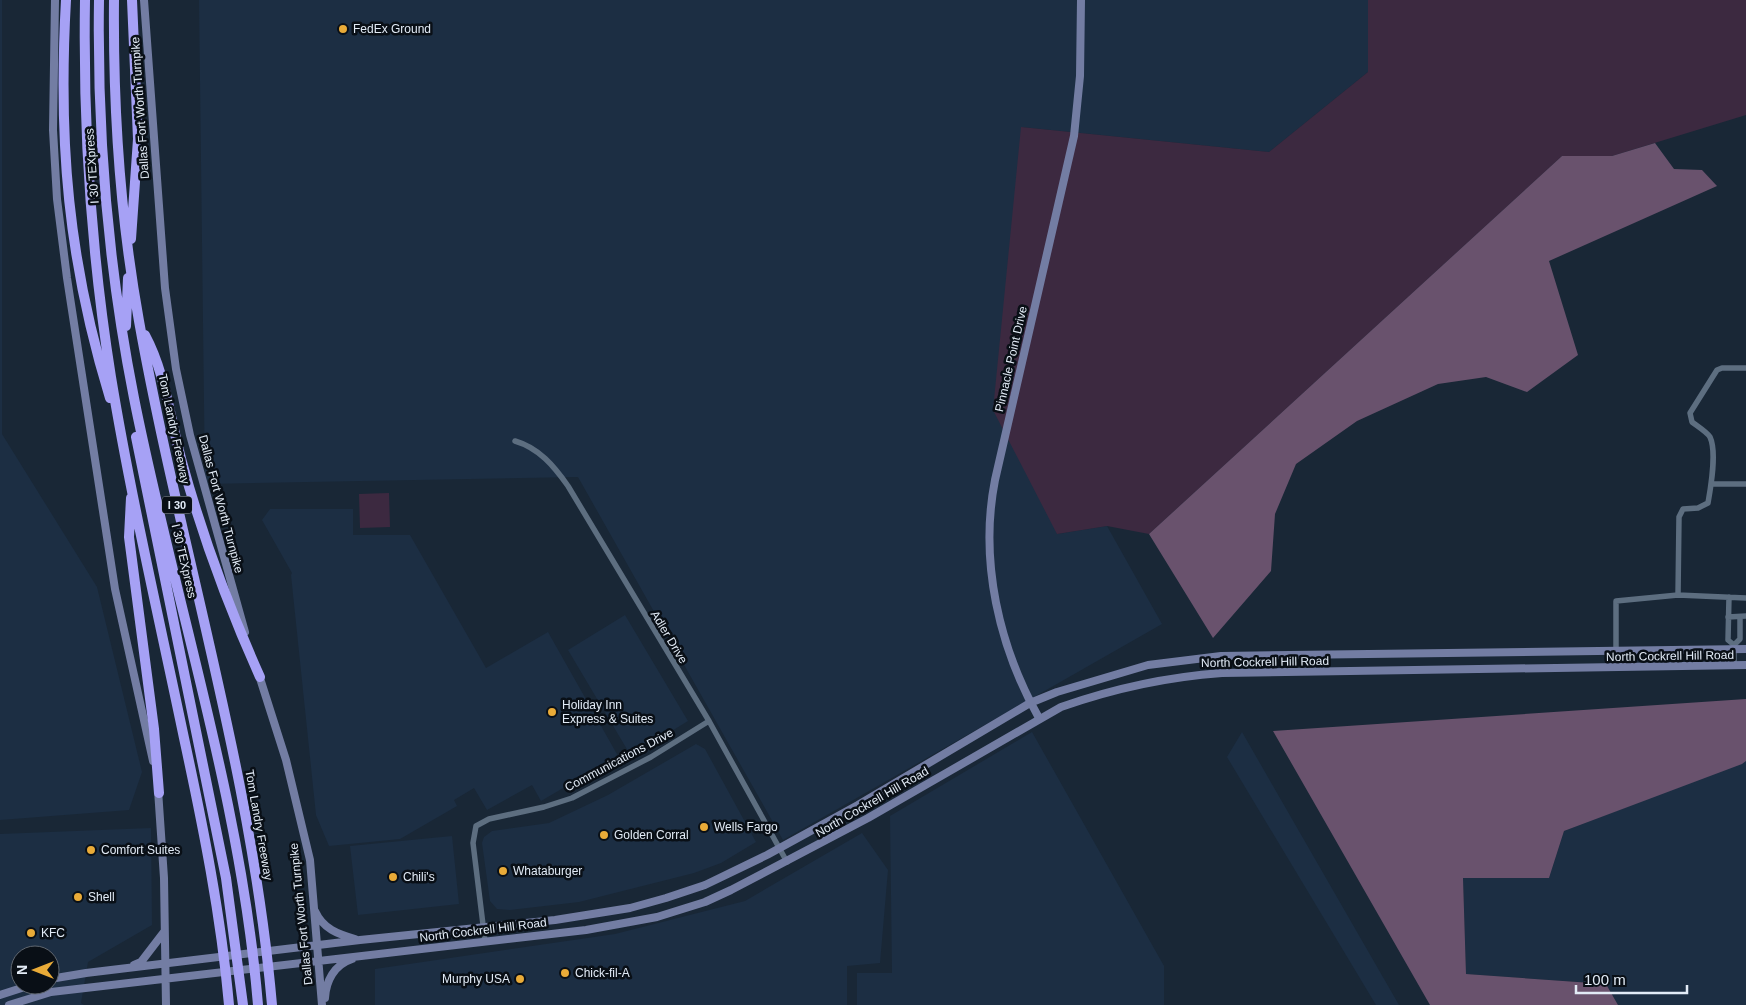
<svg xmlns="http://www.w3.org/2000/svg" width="1746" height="1005" font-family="Helvetica,sans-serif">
  <rect width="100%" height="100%" fill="#192736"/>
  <path fill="#1c2e43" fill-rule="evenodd" d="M0 0H2V434L97 587 142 772 129 810 0 820Z
    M199 0H1368V72L1269 152 1021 127 1057 534 1107 526 1162 624 783 840 578 477 205 484Z
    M270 509H353V535H410L486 668 548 632 618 756 541 801 532 785 487 810 474 788 454 800 457 806 400 839 329 846 316 815 291 575 292 573 262 520Z
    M625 615 688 721 631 756 568 650Z
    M1032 732 1164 966V1005H857V973H892L890 816Z
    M1242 732 1399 1005H1376L1227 757Z
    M696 744 705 749 756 842 721 863 694 873 579 902 510 910 497 909 490 901 482 843 484 837 492 831 549 823 608 795Z
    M1746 761V1005H1618L1606 984 1466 974 1463 878H1549L1564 831Z
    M151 828 152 925 88 962 81 1003 84 1005H0V834ZM20 955H50V985H20Z
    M862 833 888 870 880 963 847 966V1005H375V969L615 934 745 901Z
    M452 836 459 904 358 915 350 846Z"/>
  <path fill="#3c2940" d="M1368 0H1746V115L1612 156H1562L1149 534 1107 526 1057 534 993 410 1021 127 1269 152 1368 72Z
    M389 493 390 527 360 528 359 494Z"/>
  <path fill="#69526d" d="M1655 143 1674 169 1702 170 1717 186 1549 261 1578 355 1527 392 1486 377 1438 384 1357 421 1296 464 1275 514 1271 571 1213 638 1149 534 1562 156H1612Z
    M1746 699V761L1742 764 1564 831 1549 878H1463L1466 974 1606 984 1618 1005H1430L1273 731Z"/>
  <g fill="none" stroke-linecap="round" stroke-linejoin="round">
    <path stroke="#5d6e80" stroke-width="5.5" d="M515 441C539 448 554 466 568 486L709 721 787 862
      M1711 484H1746
      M1678 595 1679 517 1683 509 1698 508 1708 503C1711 486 1717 452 1710 437 1707 432 1697 426 1692 422L1690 413 1717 370 1722 368H1746
      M1729 597 1728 640 1734 645
      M1728 617 1746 616
      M1616 652V601L1678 595 1746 598
      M1734 666V645L1740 639V617
      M485 941 473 843 476 826 489 819 544 807 572 798 651 757 709 721"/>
    <path stroke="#737da3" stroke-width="8" d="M55 0 53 130 57 199 67 278 115 589 153 761
      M144 0 165 288 176 369 190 435 245 632
      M258 672 286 760 310 860 322 1005
      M1039 718C999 647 979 561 995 480L1074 136 1080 76 1081 0
      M158 790 164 878 166 1005
      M315 911C323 929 338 934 355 939
      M134 965 141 962 164 932
      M50 979 86 973 360 940 555 920 630 908 666 898 705 885 767 855 858 805 1030 703 1057 692 1148 665 1221 656 1746 649
      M0 995 31 985
      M325 998C326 981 334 965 352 959
      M9 1005 51 992 586 930 657 917 705 902 731 890 868 818 1061 707C1115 688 1166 677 1222 673L1746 665"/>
    <path stroke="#a6a1f5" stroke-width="10" d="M66 0C58 142 68 261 110 398
      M85 0C83 126 91 252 111 377 131 498 159 618 184 738 203 826 221 915 229 1005
      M99 0C97 133 108 267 134 398 174 600 241 799 258 1005
      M114 0C113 107 120 216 139 321 180 550 252 773 272 1005
      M131 239 138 139 132 0
      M126 326 128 278
      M145 335C166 374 170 420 182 462 202 535 229 608 260 677
      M136 437 226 878 243 1005
      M131 498 129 537 154 729 159 793"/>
  </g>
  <g fill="#e9ab38" stroke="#090f16" stroke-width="2">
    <circle cx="343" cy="29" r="5"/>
    <circle cx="552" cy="712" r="5"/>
    <circle cx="704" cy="827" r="5"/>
    <circle cx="604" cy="835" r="5"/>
    <circle cx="91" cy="850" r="5"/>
    <circle cx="503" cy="871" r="5"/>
    <circle cx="393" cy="877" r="5"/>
    <circle cx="78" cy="897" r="5"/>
    <circle cx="31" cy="933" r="5"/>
    <circle cx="565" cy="973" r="5"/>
    <circle cx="520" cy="979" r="5"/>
  </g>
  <g text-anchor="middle" stroke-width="5" stroke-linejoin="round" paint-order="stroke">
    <rect fill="#090f16" stroke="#a1a9b3" stroke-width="1" x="162" y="496.5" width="30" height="17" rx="4"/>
    <g font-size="11" font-weight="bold" fill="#e2ebf6">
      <text x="177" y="509">I 30</text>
    </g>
    <g font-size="12" fill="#e2ebf6" stroke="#090f16" text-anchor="start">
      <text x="353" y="33">FedEx Ground</text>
      <text x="562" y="709">Holiday Inn<tspan x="562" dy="14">Express &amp; Suites</tspan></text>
      <text x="714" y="831">Wells Fargo</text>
      <text x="614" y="839">Golden Corral</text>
      <text x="101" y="854">Comfort Suites</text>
      <text x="513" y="875">Whataburger</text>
      <text x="403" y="881">Chili's</text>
      <text x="88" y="901">Shell</text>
      <text x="41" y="937">KFC</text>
      <text x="575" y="977">Chick-fil-A</text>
      <text x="510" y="983" text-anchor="end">Murphy USA</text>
    </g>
    <g font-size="12" fill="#e2ebf6" stroke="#090f16">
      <text transform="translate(140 108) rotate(-94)" y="4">Dallas Fort Worth Turnpike</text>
      <text transform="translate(92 166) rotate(-94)" y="4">I 30 TEXpress</text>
      <text transform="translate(1011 359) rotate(-77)" y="4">Pinnacle Point Drive</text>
      <text transform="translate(174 429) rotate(78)" y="4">Tom Landry Freeway</text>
      <text transform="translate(221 504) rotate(75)" y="4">Dallas Fort Worth Turnpike</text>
      <text transform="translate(184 561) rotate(77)" y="4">I 30 TEXpress</text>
      <text transform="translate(669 637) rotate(59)" y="4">Adler Drive</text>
      <text transform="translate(1670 656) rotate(-1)" y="4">North Cockrell Hill Road</text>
      <text transform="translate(1265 662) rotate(-1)" y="4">North Cockrell Hill Road</text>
      <text transform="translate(619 760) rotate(-28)" y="4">Communications Drive</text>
      <text transform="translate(872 802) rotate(-30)" y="4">North Cockrell Hill Road</text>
      <text transform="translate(259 825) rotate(80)" y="4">Tom Landry Freeway</text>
      <text transform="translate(301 914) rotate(-96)" y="4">Dallas Fort Worth Turnpike</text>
      <text transform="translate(483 930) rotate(-7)" y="4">North Cockrell Hill Road</text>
    </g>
  </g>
  <g transform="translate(35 970) rotate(270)"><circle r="24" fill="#090f16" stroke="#606770"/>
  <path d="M0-4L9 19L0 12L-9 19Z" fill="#e9ab38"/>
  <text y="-8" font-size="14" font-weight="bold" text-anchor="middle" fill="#e2ebf6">N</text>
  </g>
  <path d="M1576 985v8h111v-8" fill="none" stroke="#e2ebf6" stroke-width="2.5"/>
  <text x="1584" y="985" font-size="15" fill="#e2ebf6" stroke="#090f16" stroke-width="4" paint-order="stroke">100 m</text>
</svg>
